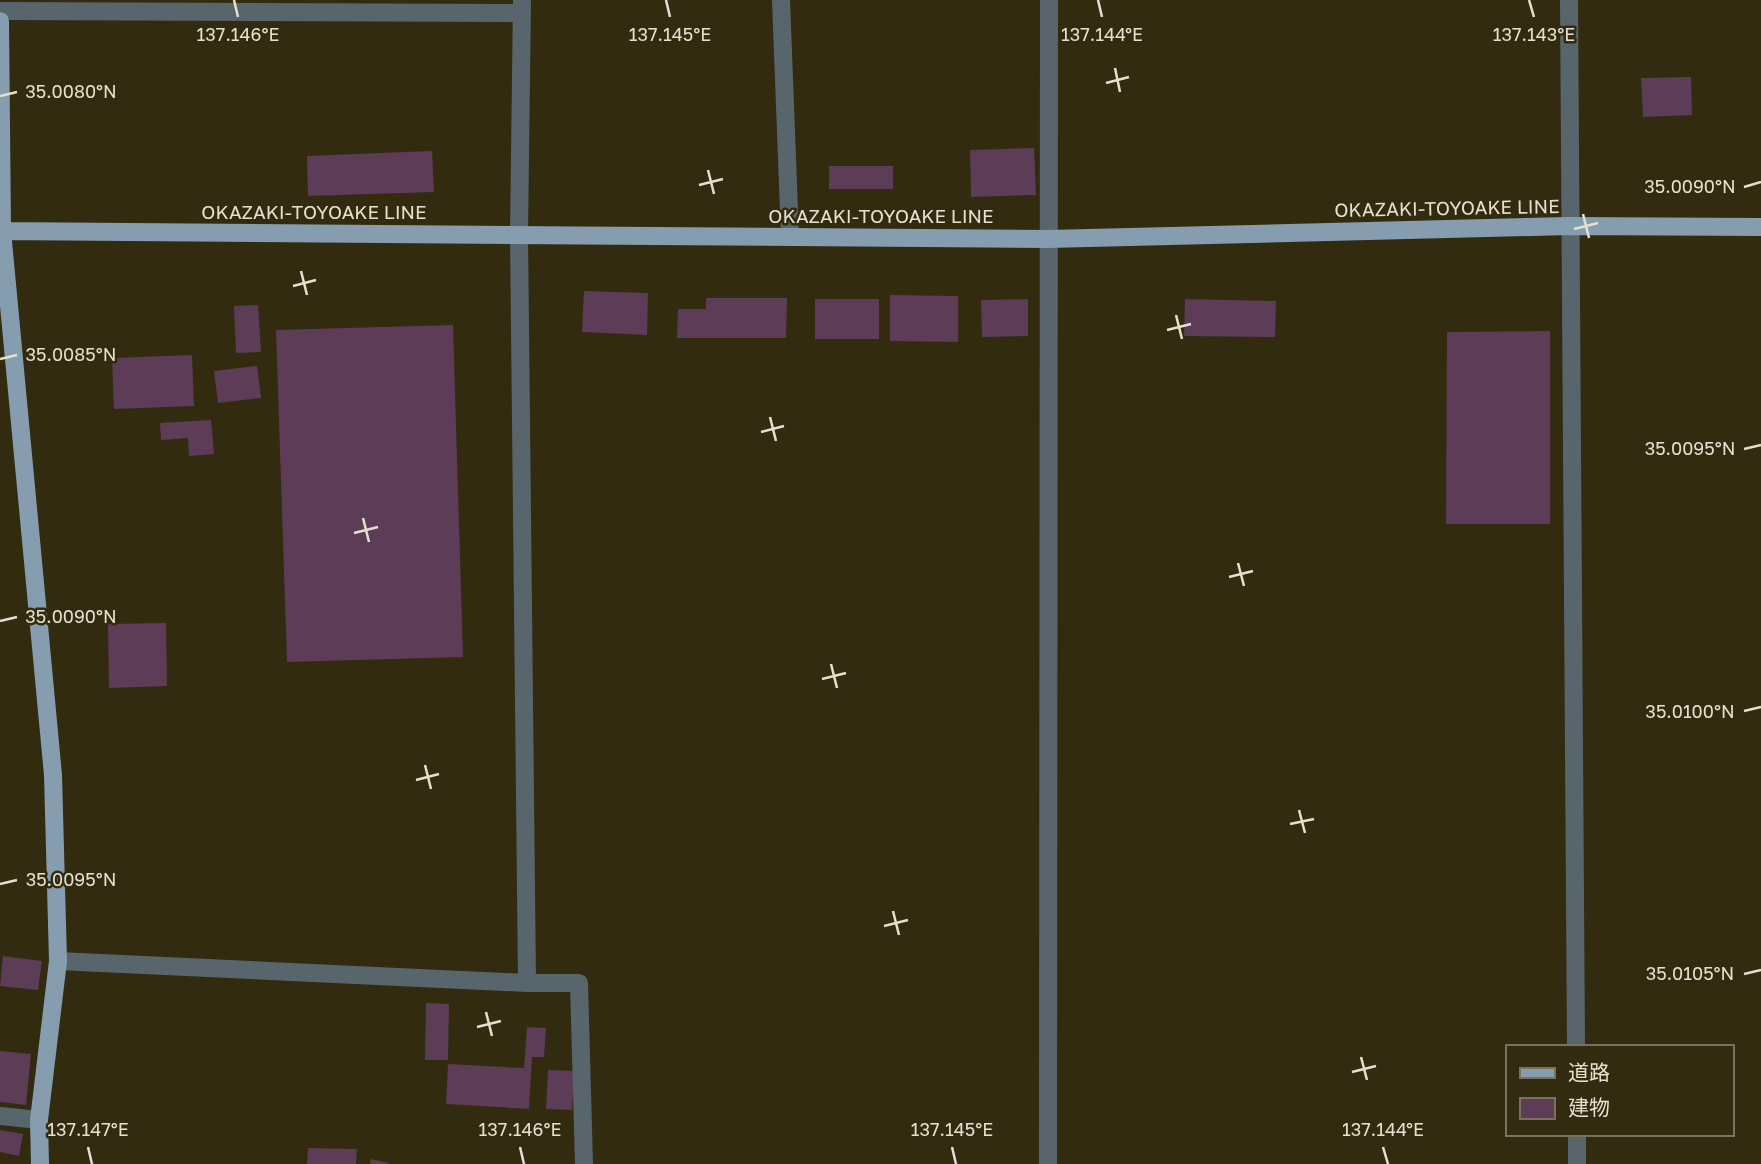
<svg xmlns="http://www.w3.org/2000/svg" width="1761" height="1164" font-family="'Golos Text','Noto Sans JP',sans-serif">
  <rect width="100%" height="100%" fill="#322b10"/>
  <path fill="#5c3c57" d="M1691 77 1692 115 1643 117 1641 78Z
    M1034 148 1036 195 971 197 970 150Z
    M432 151 434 192 308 196 307 156Z
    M829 166H893V189H829Z
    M584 291 648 293 647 335 582 332Z
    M890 295 958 296V342L890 341Z
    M706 298H787L786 338H677L678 309H706Z
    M815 299H879V339H815Z
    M1028 299V336L982 337 981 300Z
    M1185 299 1276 301 1275 337 1184 336Z
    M258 305 261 352 236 353 234 306Z
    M453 325 463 657 287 662 276 330Z
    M1550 331V524H1446L1447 332Z
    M192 355 194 406 114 409 112 358Z
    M257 366 261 398 218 403 214 371Z
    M211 420 214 454 189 456 188 438 161 440 160 423Z
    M166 623 167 686 109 688 108 624Z
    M3 956 42 961 38 990 0 986Z
    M426 1003 449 1004 448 1060H425Z
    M527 1027 546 1028 544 1057H532L529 1109 446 1104 448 1064 524 1068Z
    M0 1051 31 1054 26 1105 0 1102Z
    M548 1070 574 1071 572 1110 546 1109Z
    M0 1130 23 1134 19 1156 0 1152Z
    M308 1148 357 1149 356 1164H307Z
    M371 1159 389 1163 388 1164H370Z"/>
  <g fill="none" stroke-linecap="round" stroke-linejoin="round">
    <path stroke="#59656d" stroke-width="18" d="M522 0 519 234 527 983
      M781 0 790 237
      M1569 0 1576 1047
      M0 11 522 13
      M58 961 527 983H579L584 1164
      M0 1116 39 1120
      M1577 1134V1164
      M1048 1164 1049 0"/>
    <path stroke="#859dae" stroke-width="18" d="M0 21 2 231 53 775 58 961 39 1120 40 1164
      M0 231 1048 239 1569 226 1761 227"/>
  </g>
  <path fill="none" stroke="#e4e0d0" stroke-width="2.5" d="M234 0 238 17M666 0 670 17M1098 0 1102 17M1529 0 1534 17M1115 68 1120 92M1106 83 1129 77M0 96 17 92M708 170 714 194M699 185 723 179M1744 187 1761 182M1583 214 1589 238M1574 229 1598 223M301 271 307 295M293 286 316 280M1176 315 1182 339M1167 330 1191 324M0 359 17 355M770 417 776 441M761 432 784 426M1744 449 1761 445M363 518 369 542M354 533 378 527M1238 563 1244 586M1229 577 1253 571M0 621 17 617M831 664 837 688M822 679 846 673M1744 711 1761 707M425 765 431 789M416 780 439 774M1299 810 1305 833M1290 824 1314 819M0 884 17 880M893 911 899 935M884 926 908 920M1744 974 1761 970M486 1012 492 1036M477 1027 501 1021M1361 1057 1367 1080M1352 1072 1376 1066M88 1147 92 1164M520 1147 524 1164M952 1147 956 1164M1383 1147 1388 1164"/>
  <g text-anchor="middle" stroke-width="5" stroke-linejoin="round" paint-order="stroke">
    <g font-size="19" fill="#e4e0d0" stroke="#322b10">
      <text transform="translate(1447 208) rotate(-1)" y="7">OKAZAKI-TOYOAKE LINE</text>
      <text x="314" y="219">OKAZAKI-TOYOAKE LINE</text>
      <text x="881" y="223">OKAZAKI-TOYOAKE LINE</text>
    </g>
  </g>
  <g font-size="18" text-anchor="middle" fill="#e4e0d0" stroke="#322b10" stroke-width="5" stroke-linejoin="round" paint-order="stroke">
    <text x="238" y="41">137.146°E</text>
    <text x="670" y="41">137.145°E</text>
    <text x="1102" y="41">137.144°E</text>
    <text x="1534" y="41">137.143°E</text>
    <text x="71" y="98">35.0080°N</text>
    <text x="1690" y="193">35.0090°N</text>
    <text x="71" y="361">35.0085°N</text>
    <text x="1690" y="455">35.0095°N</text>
    <text x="71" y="623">35.0090°N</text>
    <text x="1690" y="718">35.0100°N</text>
    <text x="71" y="886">35.0095°N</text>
    <text x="1690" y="980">35.0105°N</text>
    <text x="88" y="1136">137.147°E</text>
    <text x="520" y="1136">137.146°E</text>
    <text x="952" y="1136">137.145°E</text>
    <text x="1383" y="1136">137.144°E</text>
  </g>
  <rect x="1506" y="1045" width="228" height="91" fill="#322b10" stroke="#79735d" stroke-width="2"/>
  <rect x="1520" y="1068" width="35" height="10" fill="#859dae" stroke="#79735d" stroke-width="2"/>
  <text x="1568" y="1080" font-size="21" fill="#e4e0d0">道路</text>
  <rect x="1520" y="1098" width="35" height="21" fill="#5c3c57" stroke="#79735d" stroke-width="2"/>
  <text x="1568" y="1115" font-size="21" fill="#e4e0d0">建物</text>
</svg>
